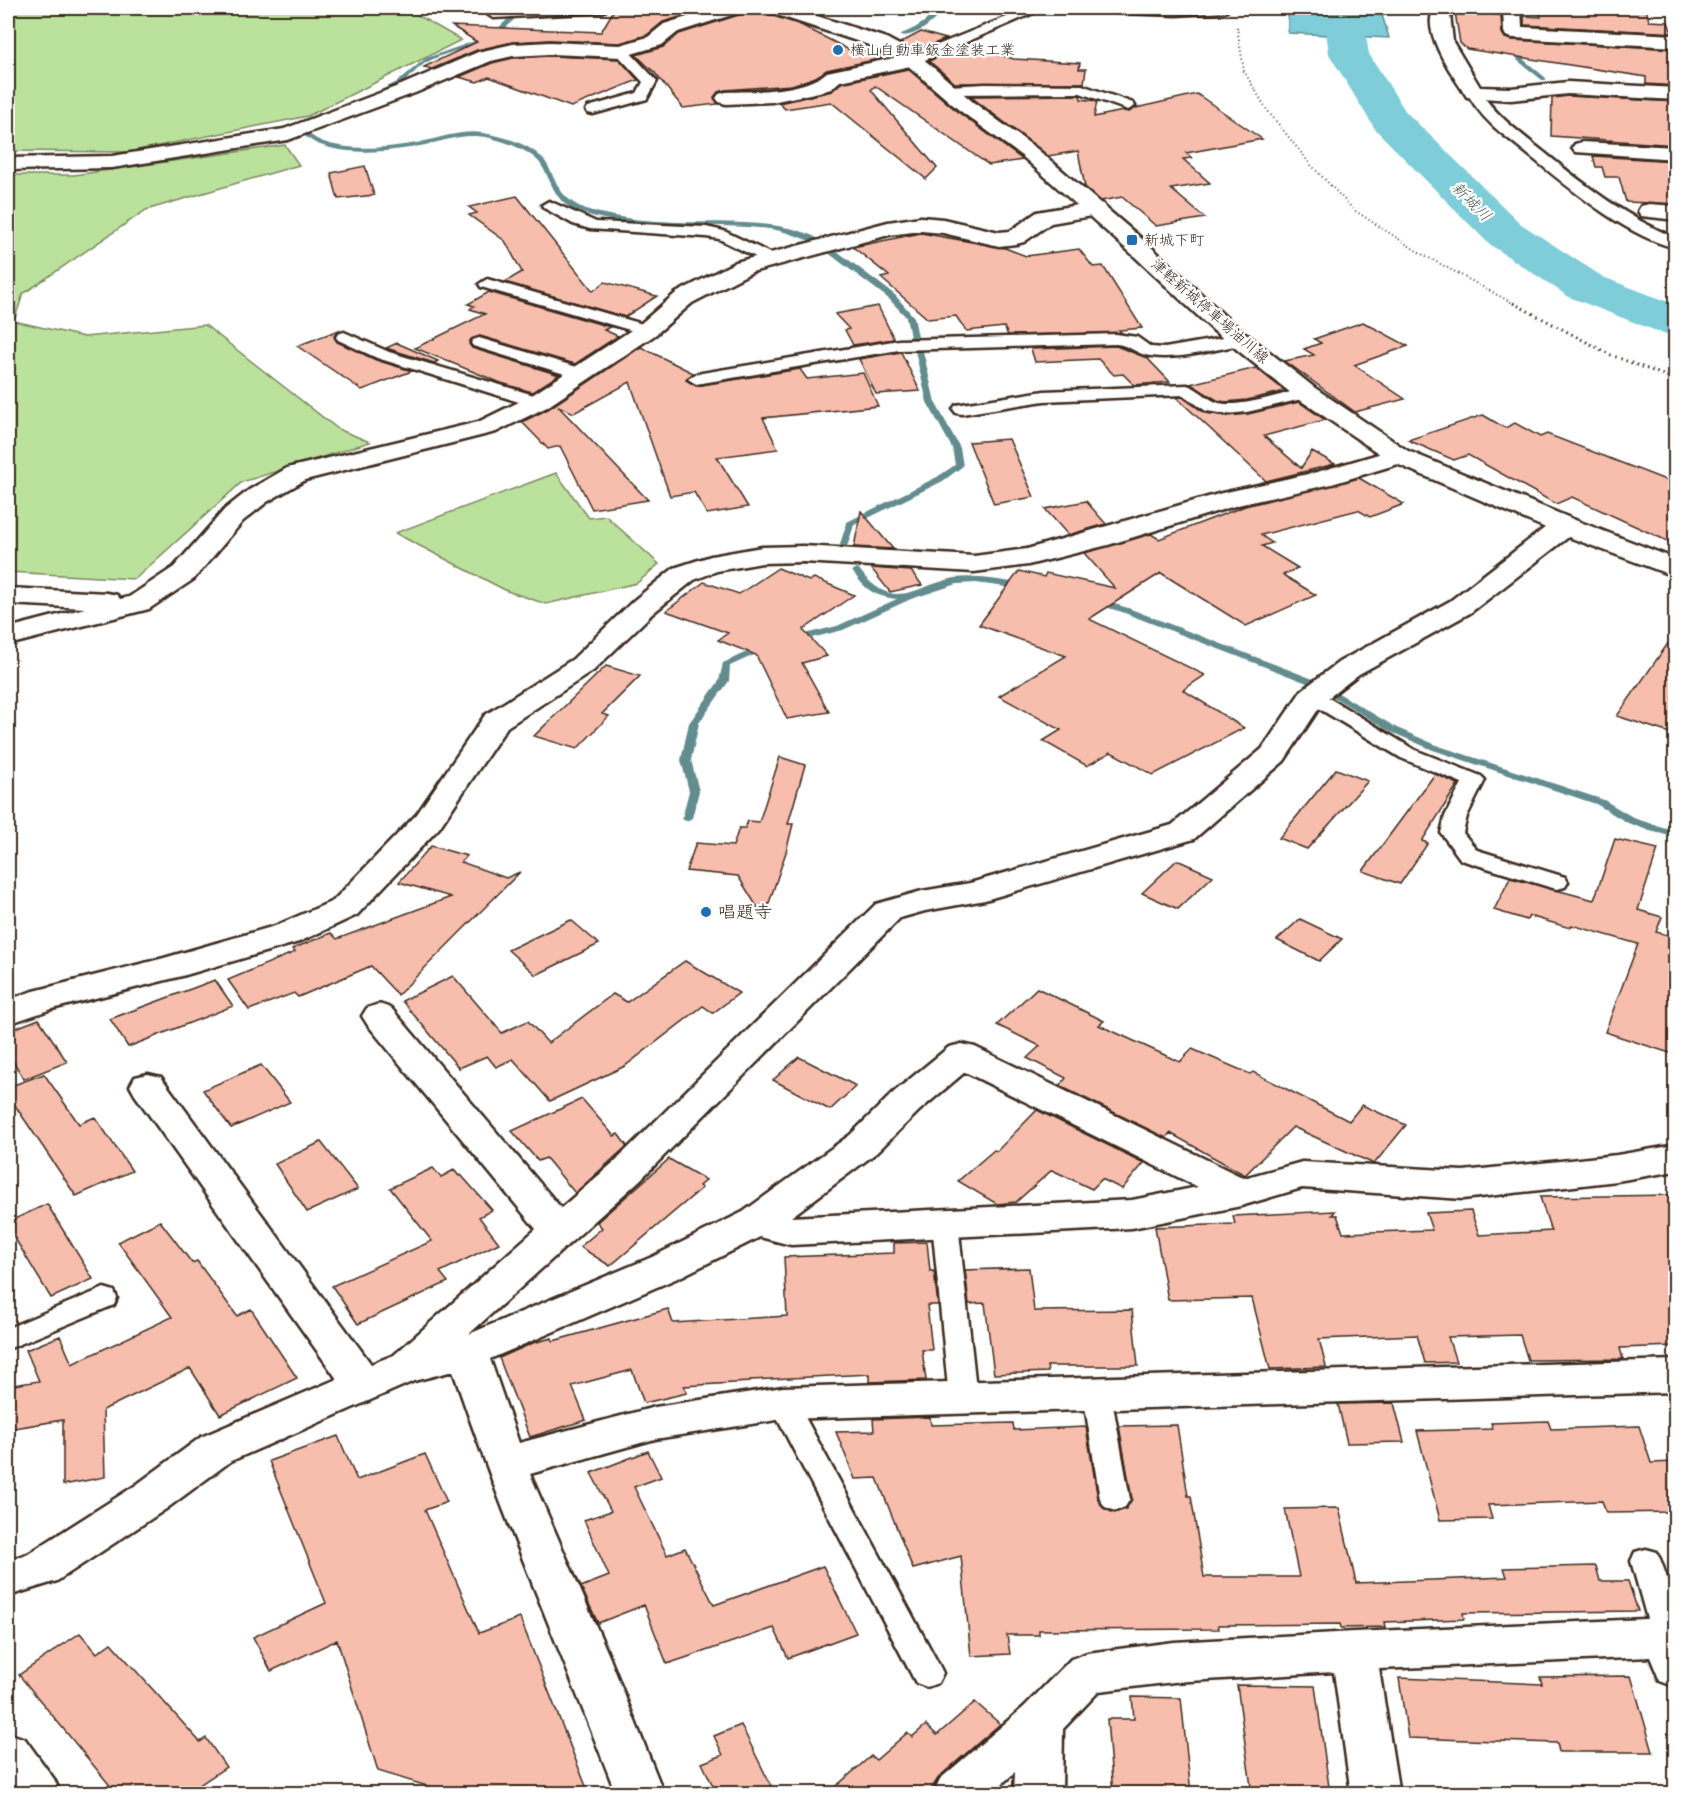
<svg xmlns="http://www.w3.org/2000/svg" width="1683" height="1801" font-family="Delius,'Klee One',sans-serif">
  <rect width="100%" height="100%" fill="#fff"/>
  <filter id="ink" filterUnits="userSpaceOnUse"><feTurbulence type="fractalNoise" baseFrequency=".0167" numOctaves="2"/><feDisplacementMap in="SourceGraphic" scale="12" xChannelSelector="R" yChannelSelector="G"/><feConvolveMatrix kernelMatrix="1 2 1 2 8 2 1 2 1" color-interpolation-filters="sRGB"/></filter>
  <g filter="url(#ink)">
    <path fill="#bbe29d" stroke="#7b865e" stroke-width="1.5" d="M15 8H405L461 40 308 116 128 152 8 151V16Z
      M285 145 299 165 146 210 23 294 14 321 84 337 205 325 338 429 370 442 242 482 135 579 8 572V175H74Z
      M556 473 589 518 606 516 659 564 637 583 546 604 507 591 395 533Z"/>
    <path fill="#7ecdd9" stroke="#638c8e" stroke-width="1.5" d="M1288 8H1380L1389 38 1288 33Z"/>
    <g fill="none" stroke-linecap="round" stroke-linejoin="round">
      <path fill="#638c8e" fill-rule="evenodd" d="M932 8H938L942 11C932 24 917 36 901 36V34C915 29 926 22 936 11Z
        M511 16 516 17C492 48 461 45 429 61 417 67 409 80 397 87 389 92 375 100 367 97L397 82 426 58 472 42 494 32Z
        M1531 37 1536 38 1526 48 1523 59 1546 78V80H1542L1517 60 1520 48Z
        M327 111 330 113 329 114 307 122 306 125 301 124 302 120Z
        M306 132C311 135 316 139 321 141 348 152 397 148 425 141 443 137 463 130 483 133 503 136 531 144 544 160 549 166 551 173 555 180 564 200 578 208 600 213 625 219 651 221 676 222 716 223 791 218 823 242L819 244C804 239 791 233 776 230 710 220 640 235 577 211 553 202 552 179 539 162 527 148 494 137 477 136 455 135 435 144 414 147 385 153 326 157 304 135L303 134Z
        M827 248H833L895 295 914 317 918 337 917 339 910 337 906 317 889 299 827 252Z
        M916 349 923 351 935 402 960 448 963 466 943 481 854 525 848 544 847 546H841L840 544 847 522 937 477 955 465 952 448 927 402 915 351Z
        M856 568 859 569C893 614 914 586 955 578 977 575 1000 581 1021 583L1025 586 1021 589 976 583 957 584 911 599 843 630 796 642 793 641 791 639 793 637 837 626 897 599C873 596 866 590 852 571Z
        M1098 599 1128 608 1313 679 1315 681 1313 683H1307L1122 612 1095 604 1094 602Z
        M764 644 769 647 767 649 730 666 729 681 699 723 691 760 699 791 692 818 687 821 683 820 682 818 689 791 681 760 689 723 719 681 723 663Z
        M1335 691 1397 728 1439 746 1604 800 1636 819 1676 831V837L1650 831 1628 823 1596 804 1433 750 1391 732 1332 696 1330 694Z"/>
      <path fill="#7ecdd9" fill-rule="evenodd" d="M1323 8H1361L1369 54 1406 112 1521 224 1603 277 1676 305V336L1659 332 1569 297 1489 244 1375 129 1329 54Z"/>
    </g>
    <path fill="#f7beae" stroke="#3b2a1e" stroke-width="1.5" d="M615 8H711L663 22 647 35 620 43 550 40 513 42 477 50 432 69 424 67 477 42 452 26 601 32Z
      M745 8H764L767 14 801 25 855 53 868 50 875 55 880 53 888 57 827 70 816 77 792 85 725 90 718 92 714 97 718 104 683 108 655 73 636 55 663 47 679 34 742 14Z
      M1539 8H1646L1649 21 1668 22 1671 30 1676 31V33L1524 25V16L1541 17Z
      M1455 12 1501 15 1502 33 1505 38 1512 40 1676 49V86L1646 84V77L1467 49 1460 43Z
      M921 32 946 39 916 51 900 43Z
      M965 45 1014 59 1080 63 1079 69H1086L1084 83H955L929 61Z
      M550 56 619 59 638 80 571 107 489 77 477 82 459 77 492 63 513 58Z
      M908 69 958 112 1023 160 989 165 875 86 871 90 937 168 926 179 831 102 785 109 779 103 832 91 841 83Z
      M1197 94 1262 139 1186 153 1192 158 1183 159 1210 183 1171 189 1205 218 1156 226 1122 197 1101 201 1085 187 1078 151 1048 156 970 96 1080 95 1081 99 1097 101 1094 117 1123 111 1129 112 1136 108Z
      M1568 96 1676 102V145L1551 136 1552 98Z
      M1593 156 1676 161V204L1626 202 1619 177H1605L1602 167H1596Z
      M365 166 374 195 338 199 331 173Z
      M517 196 593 291 605 282 657 296 625 317 505 282 522 272 505 241 469 215 477 213 469 207Z
      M921 233 1005 248 1026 256 1079 249 1093 267 1103 266 1142 328 1119 330 1122 333 1008 335 1004 327 966 331 956 316 928 319 881 278 889 276 853 247Z
      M489 292 610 327 604 330 618 336 575 364 480 336 471 339 469 344 472 348 559 375 532 392 501 383 415 348 485 314 470 309 474 306 468 304Z
      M878 306 894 339 853 345 845 330 849 329 835 314Z
      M1363 322 1408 346 1354 365 1405 399 1355 412 1285 361 1314 355 1304 349 1321 343 1314 339Z
      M339 330 334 336 337 342 376 360 412 371 362 390 297 346Z
      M397 343 438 361 434 363 386 348Z
      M1116 346 1147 358 1170 382 1134 385 1123 374 1114 375 1098 359 1035 362 1031 349Z
      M641 347 693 373 686 380 696 386 800 369 807 379 863 373 878 406 763 418 778 449 717 457 748 507 707 514 694 492 670 496 630 382 574 413 558 406 648 500 592 509 560 446 548 449 522 422 548 409Z
      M901 352 920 391 876 394 859 359Z
      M1256 368 1285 391 1247 400 1225 402 1217 400 1190 384Z
      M1182 397 1205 413 1227 416 1248 414 1299 402 1325 420 1264 436 1301 468 1312 451 1335 464 1266 481 1177 398Z
      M1483 415 1505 428 1515 423 1540 437 1547 434 1676 484V545L1572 497 1556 504 1468 455 1454 460 1408 440Z
      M1009 439 1034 497 994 504 969 442Z
      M1359 478 1404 504 1370 517 1358 510 1261 535 1272 543 1262 546 1298 568 1283 575 1316 595 1246 626 1161 573 1089 619 1205 675 1183 690 1244 728 1153 775 1111 752 1087 766 1043 741 1061 730 999 696 1066 656 979 625 1019 571 1044 577 1046 573 1115 588 1084 553 1151 534 1159 539 1245 506Z
      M1086 501 1106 524 1068 535 1045 509Z
      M861 511 893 549 854 547Z
      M778 568 809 581 814 578 854 595 803 630 827 656 802 663 829 712 787 719 756 655 718 640 728 633 666 611 704 582 739 594Z
      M871 568 911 571 922 585 890 592Z
      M1676 632V735L1617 716Z
      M606 666 640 676 602 714 609 716 577 749 534 736Z
      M780 757 805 765 788 824H793L786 852 764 918 738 876 686 871 696 843 733 846 739 828H745L748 821 759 822Z
      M1336 769 1368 781 1307 849 1279 838Z
      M1435 774 1458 784 1422 841 1428 843 1400 884 1363 871Z
      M1615 839 1658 849 1638 910 1662 917 1656 932 1676 937V1055L1605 1032 1638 944 1572 925 1570 928 1529 916 1527 920 1494 910 1510 878 1594 900Z
      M431 846 467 856 461 862 506 878 520 872 398 995 371 966 298 997 294 993 249 1010 228 980 295 952 292 949 331 933 337 939 451 897 399 882Z
      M1177 860 1213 876 1178 909 1142 893Z
      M1300 919 1342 939 1319 961 1277 940Z
      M571 920 599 944 536 975 508 950Z
      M685 961 739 993 713 1013 703 1006 625 1066 550 1101 513 1059 496 1067 487 1056 459 1068 402 1001 453 976 502 1033 528 1021 548 1043 613 994 627 1002Z
      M215 980 233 1006 128 1047 110 1019Z
      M1037 988 1104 1021 1099 1025 1180 1062 1192 1049 1250 1074 1253 1072 1349 1121 1362 1105 1406 1125 1374 1164 1293 1127 1245 1175 1170 1133 1166 1138 1060 1086 1066 1078 1027 1058 1040 1046 997 1025Z
      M39 1019 67 1062 24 1079 8 1053V1031Z
      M799 1057 856 1086 830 1110 773 1080Z
      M261 1065 290 1102 231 1128 203 1090Z
      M44 1074 79 1124 95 1117 132 1171 76 1196 8 1095V1087Z
      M582 1099 614 1136 618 1134 627 1146 575 1193 546 1158 538 1161 512 1131Z
      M1037 1110 1144 1163 1122 1189 1102 1179 1092 1189 1052 1170 1016 1202 997 1204 958 1181 994 1150 997 1151Z
      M321 1142 358 1189 307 1212 275 1164Z
      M669 1159 706 1180 699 1186 702 1188 610 1266 580 1247 602 1228 597 1222Z
      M433 1168 441 1177 454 1170 459 1176 461 1175 492 1210 479 1217 499 1243 440 1272 448 1282 358 1324 332 1286 432 1241 390 1188Z
      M1676 1195 1675 1346 1620 1348 1623 1359 1528 1360 1520 1335 1448 1337 1456 1362 1425 1363 1417 1335 1319 1339 1326 1367 1270 1369 1252 1298 1168 1300 1155 1227 1235 1224 1233 1216 1335 1211 1332 1215H1337L1343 1233 1432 1230 1426 1213 1471 1211 1479 1235 1551 1231 1540 1197Z
      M47 1204 93 1279 51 1298 8 1227V1222Z
      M160 1221 192 1263 197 1261 237 1316 251 1309 297 1378 220 1415 190 1368 103 1410 105 1477 63 1485V1420L8 1429V1386L39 1381 26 1350 60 1336 72 1364 172 1317 118 1242Z
      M927 1242 930 1271H934L938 1305H927L932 1350H922L926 1380 870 1382V1374L750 1380V1382L684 1386 687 1393 644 1403 632 1370 572 1386 586 1420 530 1437 499 1358 533 1343 552 1338 553 1341 668 1309 673 1323 787 1316 784 1257 894 1253V1243Z
      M1029 1268 1034 1311 1132 1310 1138 1366H1047L1048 1372 994 1374 985 1303 969 1304 965 1270Z
      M1394 1403 1404 1442 1347 1443 1338 1404Z
      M930 1417 931 1425 1013 1423 1014 1430 1086 1427 1098 1499 1103 1508 1114 1513 1126 1509 1132 1499 1119 1426 1177 1425 1188 1496H1191L1204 1577H1299L1285 1509 1339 1508 1356 1583 1507 1577 1504 1568 1596 1566 1600 1581H1628L1638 1611 1463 1613 1464 1619 1384 1622 1385 1627 1341 1628 1340 1624 1218 1625 1219 1629 1039 1630V1635H1007L1010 1654 971 1656 961 1556 913 1569 877 1478 855 1479 836 1432 874 1431 873 1419Z
      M1548 1421 1551 1429 1639 1426 1651 1463 1676 1462V1512L1606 1513 1602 1501 1488 1505 1492 1519 1440 1520 1417 1431 1493 1429 1491 1423Z
      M338 1436 357 1480 425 1454 447 1502 425 1510 479 1633 520 1618 589 1794H453L378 1771 337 1640 271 1671 253 1637 326 1603 269 1461Z
      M648 1451 661 1477 634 1487 667 1555 685 1548 714 1605 823 1566 856 1633 788 1658 774 1628 667 1664 644 1605 598 1623 581 1587 609 1576 584 1520 611 1511 591 1473Z
      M80 1633 97 1653 111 1643 200 1742 206 1738 226 1767 186 1794H117L19 1675Z
      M1631 1676 1653 1752H1559L1557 1743 1408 1738 1399 1678 1542 1684 1540 1677Z
      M1237 1685 1315 1686 1330 1794H1252Z
      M1132 1697 1181 1698 1191 1794H1113L1107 1719H1134Z
      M975 1702 1000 1724 939 1777 928 1794H827L871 1756 876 1760 907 1733 912 1737 926 1725 937 1735Z
      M741 1725 775 1794H717L702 1763 723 1755 714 1736Z"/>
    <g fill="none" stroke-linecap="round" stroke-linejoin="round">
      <g stroke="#3b2a1e" stroke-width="5">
        <path id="lane" d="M543 8H609L603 12 493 18 487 14 493 10Z
          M1029 8H1045L918 63 913 64 906 60 908 57Z
          M1092 8H1231L1225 12 1176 15 1098 12Z
          M621 47 626 48 657 81 647 99 593 114 588 113 586 110 588 107 637 93 643 82 614 51Z
          M985 84 1082 85 1133 103 1135 106 1128 110 1080 93 948 94 941 90 948 86Z
          M1474 89 1479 90C1497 117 1520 133 1545 153 1586 186 1627 218 1676 238V248C1617 234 1553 173 1505 136 1489 124 1477 110 1467 93Z
          M549 201 596 222 706 227 724 231 776 256 779 259 771 264 766 262 719 239 706 237 590 229 573 224 544 208 542 205Z
          M487 279 653 327 655 330 647 335 481 287 479 284Z
          M344 332 389 352 544 398 546 402 544 406H532L377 358 338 340 336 337 338 334Z
          M1116 334 1137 337 1151 347 1165 348 1240 335 1248 340 1240 345C1211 350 1180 360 1151 356 1137 355 1130 345 1116 344L899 350 696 384 688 379 696 374 899 340Z
          M479 338 587 370 589 374 581 379 473 346 471 343 473 340Z
          M1187 385C1198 388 1205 397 1216 402 1235 410 1285 393 1306 388L1314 393 1306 398 1247 412 1227 414 1206 411 1183 395 1044 401 962 414 956 413 953 409 956 405 962 404 1044 391Z
          M1312 690 1319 692 1415 750 1481 776 1485 780 1467 816 1463 833 1477 850 1565 877 1568 882 1565 887 1557 889 1549 887 1461 860 1441 833 1445 816 1462 783 1401 758 1305 700 1302 696 1305 692Z
          M945 1213 954 1216 958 1223 977 1398 973 1406 963 1409 953 1406 949 1398 932 1223 936 1216Z
          M104 1288 114 1291 117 1298 114 1305 8 1349V1328Z
          M1097 1383 1107 1386 1111 1394 1130 1499 1125 1507 1115 1511 1105 1507 1100 1499 1083 1394 1087 1386Z
          M783 1392 793 1395 938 1663 943 1673 938 1683 927 1687 916 1683 769 1403 773 1395Z
          M1646 1549 1657 1552C1671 1582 1676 1614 1676 1647L1667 1650 1656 1646 1652 1637 1631 1561 1635 1552Z"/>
      </g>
      <g stroke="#3b2a1e" stroke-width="5">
        <path id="street" d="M717 8H743L741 12 678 32 662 45 621 57 550 54 513 56 491 61 415 93 288 140 112 168 8 170V158L112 156 284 129 401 85 478 52 513 44 550 42 620 45 648 37 664 24Z
          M1441 8 1448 10 1450 14 1453 42 1480 87 1511 88 1568 82 1676 88V100L1568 94 1511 100 1467 97C1455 79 1420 31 1434 10Z
          M1503 8H1521L1522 27 1676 35V47L1513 38 1506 36 1504 32Z
          M913 54 920 56 923 60 920 64 840 81 831 89 824 91 772 102 726 104 719 102 716 98 719 94 726 92C756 91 804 92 827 72Z
          M1582 142 1676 147V159L1575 152 1572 148 1575 144Z
          M1095 202 1103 204 1106 209 1103 214 1051 223 1024 242 1016 244 999 246 943 233 921 231 889 235 752 272 692 303 655 335 547 407 496 432 305 480 267 502 243 521 194 579 149 609 8 645V628L85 608 8 604V588L107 593 117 595 120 599 129 597 174 567 225 509 249 490 287 468 478 422 529 397 639 325 676 293 736 262 888 222 921 217 943 219 999 232 1010 231 1037 212Z
          M1649 204 1676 206V220L1641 216 1638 211 1641 206Z
          M1399 448 1408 451 1412 456 1408 461 1332 484 1238 505 1108 545 1028 565 974 572 803 562 762 563 717 571 694 580 653 613 593 671 507 727 439 828 357 915 299 942 182 976 52 1009 8 1024V1000L30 992 164 958 275 926 333 901 417 814 485 715 573 659 633 601 674 568 711 556 762 547 803 546 974 556 1027 549 1222 493 1317 472Z
          M1565 518 1575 520 1578 526 1575 532 1470 613 1359 674 1323 702 1284 761 1194 839 985 900 925 911 900 918 640 1180 469 1334 652 1257 743 1212 850 1135 894 1092 949 1047 962 1044 975 1047 1244 1178 1302 1162 1463 1171 1617 1155 1676 1145V1171L1617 1181 1463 1199 1302 1188 1241 1206 1132 1228 791 1245 760 1237 680 1277 490 1359 519 1443 655 1407 783 1387 1676 1360V1392L783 1419 655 1439 530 1474 609 1656 664 1794H616C562 1653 501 1514 453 1371L414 1381 231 1461 166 1509 57 1581 8 1596V1560L28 1554 136 1485 201 1437 337 1379 135 1095 130 1086 135 1077 148 1074 161 1077 371 1364 394 1355 536 1229 367 1024 362 1016 367 1008 379 1004 391 1008 561 1208 614 1162 876 904 922 891 970 883 1172 825 1262 749 1302 690 1339 662 1450 601 1555 520ZM965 1072 1198 1187 1132 1200 791 1217 876 1153 920 1110Z
          M1667 1618 1676 1621V1687L1660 1681 1650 1657 1379 1669 1399 1794H1351L1334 1672 1174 1682 1099 1691 1063 1729 1062 1794H1014L1015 1772 991 1794H933L940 1779 1024 1707 1071 1659 1087 1653 1174 1642 1354 1632Z
          M8 1733 25 1739 54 1779 61 1794H9Z"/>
      </g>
      <g stroke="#3b2a1e" stroke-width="5">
        <path id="secondary" d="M766 8H792L886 38 920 56 973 102 1037 149 1149 245 1230 321 1315 388 1408 451 1575 520 1676 559V577L1555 532 1390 461 1297 398 1214 331 1133 255 1023 157 959 110 906 64 872 46 768 12Z"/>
      </g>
      <path stroke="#3b2a1e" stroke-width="2" stroke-dasharray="1 3" stroke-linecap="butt" d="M1264 8 1413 13
        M1237 27 1244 71 1267 110 1311 165 1354 210 1420 253 1516 305"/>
      <path stroke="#3b2a1e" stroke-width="3" stroke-dasharray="1.5 4" stroke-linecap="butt" d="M1513 303 1611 355 1676 380"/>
      <use href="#lane" fill="#fff" fill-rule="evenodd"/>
      <use href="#street" fill="#fff" fill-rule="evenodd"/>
      <use href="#secondary" fill="#fff" fill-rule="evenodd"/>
    </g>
  </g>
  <g fill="#1f6fb2" stroke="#fff" stroke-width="2">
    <circle cx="838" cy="50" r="6"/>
    <rect x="1126" y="234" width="12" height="12" rx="3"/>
    <circle cx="706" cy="912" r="6"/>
  </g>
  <g text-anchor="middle" stroke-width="4.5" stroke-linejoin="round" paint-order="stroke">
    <g font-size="15" fill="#3b2a1e" stroke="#fff" text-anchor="start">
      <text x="850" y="55">横山自動車鈑金塗装工業</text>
      <text x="1144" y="245">新城下町</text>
    </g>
    <g font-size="15" fill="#3b2a1e" stroke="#fff">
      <text transform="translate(1210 311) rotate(41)" y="5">津軽新城停車場油川線</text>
    </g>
    <g font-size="16" font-style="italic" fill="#4f5b56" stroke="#fff">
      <text transform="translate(1472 201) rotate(45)" y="6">新城川</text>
    </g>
    <g font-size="18" fill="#3b2a1e" stroke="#fff" text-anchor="start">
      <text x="718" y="918">唱題寺</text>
    </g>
  </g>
  <rect width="1683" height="1801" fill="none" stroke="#fff" stroke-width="30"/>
  <rect x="15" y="15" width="1653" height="1771" fill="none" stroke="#3b2a1e" stroke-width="2" filter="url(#ink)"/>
</svg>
